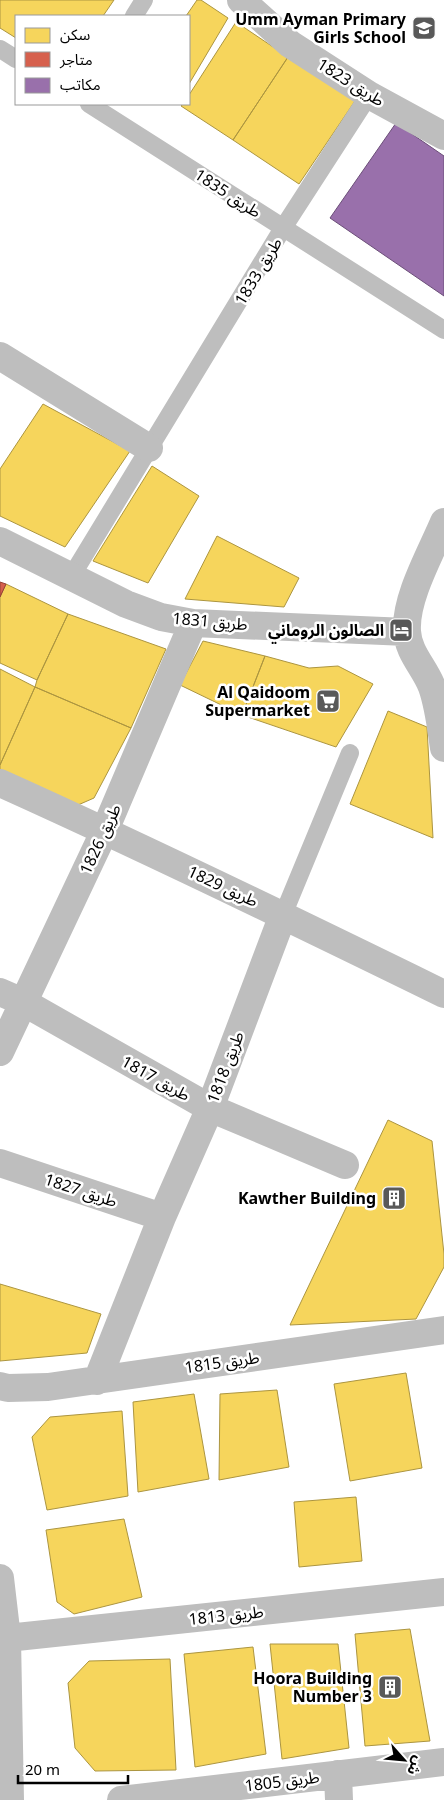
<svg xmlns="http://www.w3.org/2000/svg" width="444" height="1800" font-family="'Noto Sans','Noto Sans Arabic',sans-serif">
  <rect width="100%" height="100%" fill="#fff"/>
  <path fill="#f6d55c" stroke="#ac9540" d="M0 0H114L103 16H16V38L0 28Z
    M197 0H201L228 18 189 84V16H186Z
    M236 22 288 57 233 140 181 106 183 104H189V95Z
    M288 57 355 101 299 184 233 140Z
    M43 404 130 451 65 547 0 516V469Z
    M152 466 199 496 148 583 93 561Z
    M217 536 299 578 284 607 185 599Z
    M6 584 68 614 37 680 0 663V597Z
    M68 614 166 649 131 728 35 687 37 680Z
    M203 641 265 656 242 715 180 685Z
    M265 656 309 668 338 666 373 684 336 747 242 715Z
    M0 669 35 687 0 765Z
    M35 687 131 728 94 798 78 805 0 771V765Z
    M388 711 427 727 433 838 350 804Z
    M388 1120 432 1141 444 1254V1267L416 1319 290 1325Z
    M0 1284 101 1314 87 1353 0 1361Z
    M406 1373 422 1468 350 1481 334 1384Z
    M277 1390 289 1467 219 1480 220 1394Z
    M194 1394 209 1479 138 1492 133 1402Z
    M122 1411 128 1496 47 1510 32 1437 50 1417Z
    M356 1497 362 1561 299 1567 294 1502Z
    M124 1519 142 1597 74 1614 57 1602 46 1530Z
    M410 1629 430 1741 365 1746 355 1634Z
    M270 1644H338L349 1748 282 1759Z
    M253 1647 266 1754 195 1767 184 1654Z
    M170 1659 176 1770 95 1771 75 1748 68 1683 89 1661Z"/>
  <path fill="#d6604d" stroke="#964336" d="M0 582 6 584 0 597Z"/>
  <path fill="#9970ab" stroke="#6b4e78" d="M396 123 444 156V296L330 218Z"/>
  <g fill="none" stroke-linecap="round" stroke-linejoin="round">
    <path stroke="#bebebe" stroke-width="18" d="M134 16 144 0
      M0 49 16 59
      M89 104 444 330
      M71 577 283 228 369 95
      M283 915 350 753"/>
    <path stroke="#bebebe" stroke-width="28" d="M241 0 290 44 369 95 444 136
      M0 356 149 448
      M444 522C431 553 405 598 407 631 408 653 425 668 432 687 439 707 441 728 444 748
      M0 541 126 604 161 617 193 623 407 632
      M0 783C149 850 297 922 444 994
      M0 992 23 1002 210 1108 345 1165
      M0 1052 105 830 193 623
      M0 1163 162 1217
      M97 1381 162 1217 210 1108 283 915
      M0 1386 8 1388 48 1387 444 1330
      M0 1578 7 1638 10 1800
      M7 1638 444 1592
      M338 1774 339 1800
      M121 1800 444 1762"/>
  </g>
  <defs>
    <g id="school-square" transform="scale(1.25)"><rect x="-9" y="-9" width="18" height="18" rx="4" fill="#595959" stroke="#fff"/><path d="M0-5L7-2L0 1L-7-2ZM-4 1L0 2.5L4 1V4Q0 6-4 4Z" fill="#fff"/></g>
    <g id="hotel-square" transform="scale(1.25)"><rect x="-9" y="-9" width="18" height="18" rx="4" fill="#595959" stroke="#fff"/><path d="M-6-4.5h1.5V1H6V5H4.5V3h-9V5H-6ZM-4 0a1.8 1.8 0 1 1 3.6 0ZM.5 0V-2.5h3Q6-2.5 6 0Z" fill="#fff"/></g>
    <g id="supermarket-square" transform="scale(1.25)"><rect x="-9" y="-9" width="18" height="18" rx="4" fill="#595959" stroke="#fff"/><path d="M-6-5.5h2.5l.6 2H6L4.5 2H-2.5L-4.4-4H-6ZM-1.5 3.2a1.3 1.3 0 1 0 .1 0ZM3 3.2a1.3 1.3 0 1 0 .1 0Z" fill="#fff"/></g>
    <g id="building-square" transform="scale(1.25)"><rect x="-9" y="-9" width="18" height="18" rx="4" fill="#595959" stroke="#fff"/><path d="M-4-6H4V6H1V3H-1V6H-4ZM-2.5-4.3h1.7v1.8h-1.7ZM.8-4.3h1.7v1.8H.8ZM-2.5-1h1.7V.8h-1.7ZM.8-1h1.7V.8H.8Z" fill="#fff"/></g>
  </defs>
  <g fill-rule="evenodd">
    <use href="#school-square" x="424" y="28"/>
    <use href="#hotel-square" x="401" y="630"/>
    <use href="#supermarket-square" x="328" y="701"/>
    <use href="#building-square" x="394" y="1198"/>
    <use href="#building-square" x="390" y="1687"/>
  </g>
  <g text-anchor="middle" stroke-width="5" stroke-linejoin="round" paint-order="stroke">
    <g font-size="16" font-weight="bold" fill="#000" stroke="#fff" text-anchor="end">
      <text x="406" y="25">Umm Ayman Primary<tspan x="406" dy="18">Girls School</tspan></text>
      <text x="384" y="636">الصالون الروماني</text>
      <text x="310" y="698">Al Qaidoom<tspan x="310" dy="18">Supermarket</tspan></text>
      <text x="376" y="1204">Kawther Building</text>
      <text x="372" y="1684">Hoora Building<tspan x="372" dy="18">Number 3</tspan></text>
    </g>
    <g font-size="16" fill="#000" stroke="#fff">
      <text transform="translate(351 82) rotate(32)" y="6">طريق 1823</text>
      <text transform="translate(228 193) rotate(33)" y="6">طريق 1835</text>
      <text transform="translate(258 271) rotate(-59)" y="6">طريق 1833</text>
      <text transform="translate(210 621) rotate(5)" y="6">طريق 1831</text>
      <text transform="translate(100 839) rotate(-65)" y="6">طريق 1826</text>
      <text transform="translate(223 886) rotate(25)" y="6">طريق 1829</text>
      <text transform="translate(225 1067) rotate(-69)" y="6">طريق 1818</text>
      <text transform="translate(156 1078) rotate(29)" y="6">طريق 1817</text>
      <text transform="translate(81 1190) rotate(18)" y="6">طريق 1827</text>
      <text transform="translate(222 1362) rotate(-8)" y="6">طريق 1815</text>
      <text transform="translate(226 1615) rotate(-6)" y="6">طريق 1813</text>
      <text transform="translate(282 1781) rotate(-7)" y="6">طريق 1805</text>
    </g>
  </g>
  <rect x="15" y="15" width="175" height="90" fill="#ffffff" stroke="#999999"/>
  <rect x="25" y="28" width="25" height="15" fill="#f6d55c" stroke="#999999"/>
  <text x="60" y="40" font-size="15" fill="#000000">سكن</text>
  <rect x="25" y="52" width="25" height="15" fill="#d6604d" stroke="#999999"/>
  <text x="60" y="65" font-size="15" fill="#000000">متاجر</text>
  <rect x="25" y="78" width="25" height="15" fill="#9970ab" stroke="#999999"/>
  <text x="60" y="90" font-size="15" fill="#000000">مكاتب</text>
  <g transform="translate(404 1760) rotate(117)" stroke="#ffffff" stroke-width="4" paint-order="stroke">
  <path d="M0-4L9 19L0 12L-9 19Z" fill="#000000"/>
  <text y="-8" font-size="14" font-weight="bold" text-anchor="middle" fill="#000000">ش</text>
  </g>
  <path d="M18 1775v8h110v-8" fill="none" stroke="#000000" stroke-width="2.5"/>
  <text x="25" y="1775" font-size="15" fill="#000000" stroke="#ffffff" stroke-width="4" paint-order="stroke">20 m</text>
</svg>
